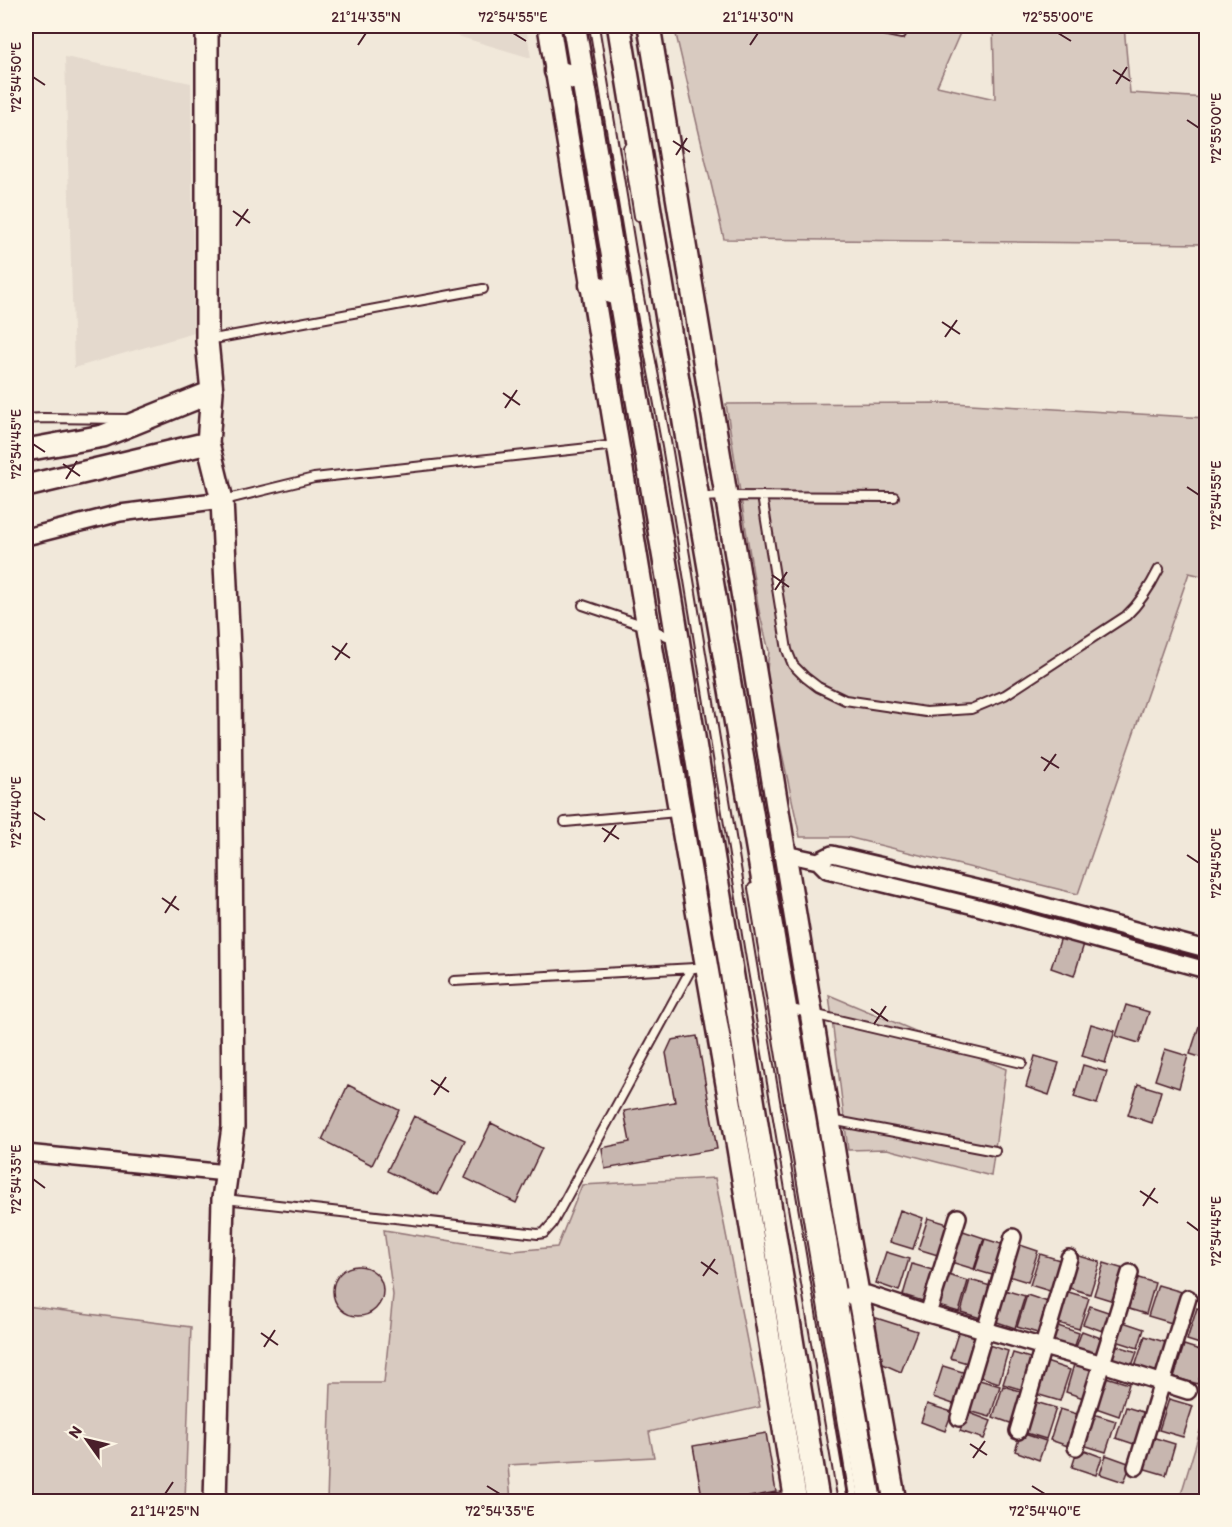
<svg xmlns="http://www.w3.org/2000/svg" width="1232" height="1527" font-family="Itim,sans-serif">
  <rect width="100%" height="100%" fill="#f1e8da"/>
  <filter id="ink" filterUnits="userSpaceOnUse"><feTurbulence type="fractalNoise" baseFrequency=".0167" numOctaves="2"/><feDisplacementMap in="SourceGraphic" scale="12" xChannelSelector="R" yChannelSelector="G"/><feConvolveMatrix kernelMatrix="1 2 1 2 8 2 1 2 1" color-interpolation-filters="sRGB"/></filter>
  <g filter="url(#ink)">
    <path fill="#e4d9cd" d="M424 26H526L531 58Z
      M65 57 191 83 194 333 74 368Z"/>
    <path fill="#d8cac0" stroke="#917476" stroke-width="1.5" d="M674 26H963L937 86 995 99 993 26H1124L1130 93 1206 98V244L724 239Z
      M954 403 1206 418V577L1189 573 1078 894 847 837H800L766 679 769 651 759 611 726 404Z
      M829 995 1006 1069 991 1176 887 1149 848 1150Z
      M715 1178 760 1407 649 1432 654 1457 508 1465 511 1501H327L331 1383H384L393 1295 384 1230 513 1251 557 1247 582 1185Z
      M26 1306 191 1327 185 1501H26Z
      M1206 1411V1501H1179Z"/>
    <path fill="#c7b6af" stroke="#4a1f2b" stroke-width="1.5" d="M1061 937 1084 944 1074 976 1051 968Z
      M1126 1005 1149 1012 1139 1043 1116 1036Z
      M1200 1023 1206 1025V1059L1190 1054Z
      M1091 1024 1115 1031 1105 1063 1082 1056Z
      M697 1036 717 1149 605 1169 602 1148 630 1142 624 1111 675 1102 666 1053 672 1040Z
      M1165 1049 1188 1056 1179 1088 1155 1080Z
      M1035 1056 1059 1063 1049 1095 1026 1087Z
      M1083 1065 1107 1072 1097 1104 1074 1097Z
      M1138 1084 1161 1091 1152 1123 1128 1115Z
      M348 1085 399 1110 372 1165 322 1140Z
      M414 1116 465 1140 438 1195 387 1171Z
      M491 1123 542 1148 516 1203 465 1178Z
      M900 1210 923 1218 913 1249 890 1242Z
      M928 1218 951 1225 941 1256 918 1249Z
      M960 1230 984 1238 974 1269 951 1262Z
      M985 1239 1008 1246 999 1277 975 1270Z
      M1014 1243 1038 1251 1028 1282 1005 1275Z
      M886 1252 909 1259 899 1291 876 1283Z
      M1040 1254 1063 1261 1053 1292 1030 1285Z
      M1076 1255 1100 1262 1090 1294 1066 1287Z
      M1104 1263 1127 1270 1117 1302 1094 1295Z
      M912 1264 936 1271 926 1302 903 1295Z
      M333 1291a25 25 0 1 1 50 0a25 25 0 1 1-50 0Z
      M945 1274 968 1281 959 1312 935 1305Z
      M1132 1276 1155 1283 1146 1314 1122 1307Z
      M970 1280 994 1287 984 1319 961 1312Z
      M1158 1285 1182 1292 1172 1323 1148 1316Z
      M1001 1289 1025 1296 1015 1328 991 1320Z
      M1065 1291 1089 1298 1079 1329 1055 1322Z
      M1027 1295 1051 1303 1041 1334 1017 1327Z
      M1090 1306 1114 1314 1108 1333 1083 1324Z
      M1197 1308 1206 1311V1346L1187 1340Z
      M870 1316 917 1331 901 1372 876 1361Z
      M1120 1321 1144 1329 1138 1348 1113 1340Z
      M1055 1325 1079 1333 1073 1352 1049 1343Z
      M960 1327 983 1334 974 1365 950 1358Z
      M1082 1331 1106 1340 1100 1359 1075 1350Z
      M1145 1336 1168 1343 1159 1374 1135 1367Z
      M985 1344 1008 1351 999 1383 975 1375Z
      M1112 1344 1137 1352 1130 1371 1106 1362Z
      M1184 1345 1206 1352 1198 1384 1174 1377Z
      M1013 1353 1037 1360 1027 1391 1003 1384Z
      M1075 1361 1099 1368 1089 1400 1066 1392Z
      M1046 1362 1070 1370 1060 1401 1036 1394Z
      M943 1366 966 1373 956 1405 933 1397Z
      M1106 1377 1129 1384 1119 1416 1096 1408Z
      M976 1379 1000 1386 990 1417 966 1410Z
      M1003 1386 1026 1393 1016 1425 993 1417Z
      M1169 1399 1193 1406 1183 1437 1159 1430Z
      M1032 1401 1056 1408 1046 1439 1023 1432Z
      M927 1404 952 1412 945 1431 921 1422Z
      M1126 1407 1149 1414 1140 1446 1116 1438Z
      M1060 1409 1084 1416 1074 1448 1050 1440Z
      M967 1412 991 1421 984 1439 960 1431Z
      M1093 1414 1116 1421 1106 1452 1083 1445Z
      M766 1433 776 1492 722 1502H703L693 1446Z
      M1021 1433 1046 1441 1039 1460 1015 1451Z
      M1152 1437 1175 1444 1166 1475 1142 1468Z
      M1078 1448 1102 1457 1096 1475 1072 1467Z
      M1106 1455 1131 1464 1124 1482 1100 1474Z"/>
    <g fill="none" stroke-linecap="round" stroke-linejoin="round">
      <g stroke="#4a1f2b" stroke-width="12">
        <path id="lane" d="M594 26 637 287 668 452 751 959 843 1502
          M863 26 901 34
          M628 148 639 216
          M208 340 483 289
          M26 419 43 418 129 419
          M762 496 787 650 793 665 805 677 818 687 845 700 926 712 971 709 1005 695 1126 616C1141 602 1150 587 1159 569
          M700 497 726 496 894 497
          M224 500 314 478 616 445
          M583 605 648 627 673 639
          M565 822 677 812
          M753 888 855 1502
          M454 981 695 968
          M787 1008 1022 1063
          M831 1120 995 1151
          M225 1199 538 1234 544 1233 552 1224 691 969
          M758 1502 792 1495"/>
      </g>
      <g stroke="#4a1f2b" stroke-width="20">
        <path id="street" d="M26 537 120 513 222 500
          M785 854 818 861 827 870 974 906 1206 970
          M818 861 832 854 997 893 1206 949
          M26 1153 226 1173
          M835 1298 858 1294H867L928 1314 1103 1364 1188 1391
          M928 1314 958 1217
          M959 1418 1013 1237
          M1018 1431 1069 1258
          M1076 1447 1130 1273
          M1136 1467 1188 1298"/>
      </g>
      <g stroke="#4a1f2b" stroke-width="26">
        <path id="secondary" d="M207 26V341L212 392 208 443 222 500 230 670 233 1127 223 1199 215 1502
          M549 26 648 627 738 1148 796 1502
          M649 26 847 1231 895 1502
          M26 450 103 436 212 392
          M26 486 208 443"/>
      </g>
      <g stroke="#4a1f2b" stroke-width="27">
        <path id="primary" d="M574 26 668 580 818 1502
          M619 26 687 437 870 1502
          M556 71 583 81
          M591 285 619 295"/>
      </g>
      <use href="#lane" stroke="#fcf5e5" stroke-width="8"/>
      <use href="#street" stroke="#fcf5e5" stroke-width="15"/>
      <use href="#secondary" stroke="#fcf5e5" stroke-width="21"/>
      <use href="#primary" stroke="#fcf5e5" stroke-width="22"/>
    </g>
  </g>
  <path fill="none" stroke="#4a1f2b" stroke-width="2" d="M513 33 526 41M1058 33 1071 41M358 45 366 33M750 45 758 33M1113 70 1130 81M33 77 45 85M1116 84 1127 67M1187 120 1199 128M673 141 690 152M676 155 687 138M233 211 250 223M236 226 248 209M942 322 960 334M945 337 957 320M503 393 520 405M505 408 517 390M33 444 45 452M63 464 80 476M66 479 77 461M1187 487 1199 495M772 575 789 587M775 590 787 572M332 646 350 658M335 660 347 643M1041 757 1059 768M1044 771 1056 754M33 812 45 820M602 828 619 839M604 842 616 825M1187 855 1199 863M162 898 179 910M165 913 176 896M871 1009 888 1021M874 1024 886 1006M431 1080 449 1092M434 1095 446 1077M33 1179 45 1188M1140 1191 1158 1203M1143 1206 1155 1188M1187 1222 1199 1231M701 1262 718 1274M703 1276 715 1259M261 1333 278 1345M264 1347 275 1330M970 1444 987 1455M973 1458 985 1441M487 1486 500 1494M1032 1486 1045 1494M165 1494 173 1482"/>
  <rect width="1232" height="1527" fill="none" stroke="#fcf5e5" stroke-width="66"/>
  <g transform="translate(87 1440) rotate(304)" stroke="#fcf5e5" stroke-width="4.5" paint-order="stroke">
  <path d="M0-4.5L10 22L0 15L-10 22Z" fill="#4a1f2b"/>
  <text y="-9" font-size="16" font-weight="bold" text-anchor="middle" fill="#4a1f2b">N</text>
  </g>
  <rect x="33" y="33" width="1166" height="1461" fill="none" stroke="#4a1f2b" stroke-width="2"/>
  <g font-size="15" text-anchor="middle" fill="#4a1f2b">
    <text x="366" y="22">21°14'35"N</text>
    <text x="513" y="22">72°54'55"E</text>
    <text x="758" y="22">21°14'30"N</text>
    <text x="1058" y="22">72°55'00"E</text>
    <text transform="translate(16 77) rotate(-90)" y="5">72°54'50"E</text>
    <text transform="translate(1216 128) rotate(-90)" y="5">72°55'00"E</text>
    <text transform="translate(16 444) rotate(-90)" y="5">72°54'45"E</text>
    <text transform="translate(1216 495) rotate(-90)" y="5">72°54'55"E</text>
    <text transform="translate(16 812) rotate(-90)" y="5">72°54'40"E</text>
    <text transform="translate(1216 863) rotate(-90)" y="5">72°54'50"E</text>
    <text transform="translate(16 1179) rotate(-90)" y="5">72°54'35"E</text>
    <text transform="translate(1216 1231) rotate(-90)" y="5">72°54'45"E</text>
    <text x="165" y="1516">21°14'25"N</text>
    <text x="500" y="1516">72°54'35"E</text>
    <text x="1045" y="1516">72°54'40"E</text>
  </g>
</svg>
